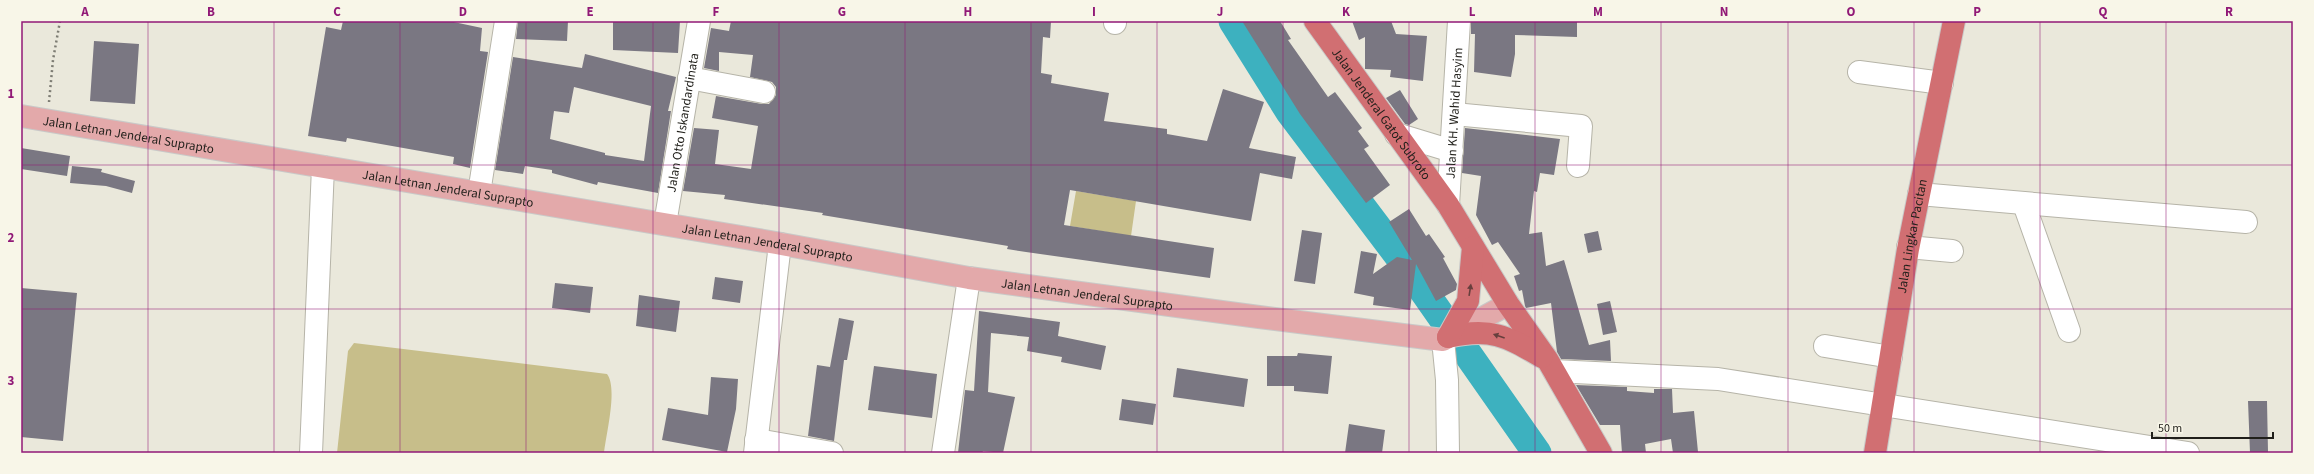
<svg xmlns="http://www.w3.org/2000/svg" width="2314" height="474" font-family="'Source Sans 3',sans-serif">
  <rect width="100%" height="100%" fill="#eae8db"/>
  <path fill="#c7be8a" d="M1076 191 1136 201 1131 236 1070 226Z
    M354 343 607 374C618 388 606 434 604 453H337L348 351Z"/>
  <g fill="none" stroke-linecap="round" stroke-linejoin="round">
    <path stroke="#3db1bf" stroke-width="29" d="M1233 21 1290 112 1404 263 1537 453"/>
  </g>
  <path fill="#7a7782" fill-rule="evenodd" d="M343 21H449L482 28 480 51 488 52 470 168 453 164 454 157 347 138 346 142 308 136 326 27 341 30Z
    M518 21H568L567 41 516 39Z
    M613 21H680L678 53 613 50Z
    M731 21H1051L1050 38 1043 37 1041 73 1052 75 1051 83 1109 93 1104 121 1167 129V134L1207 141 1223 89 1264 102 1249 148 1296 157 1292 179 1260 173 1251 221 1070 190 1064 225 1214 248 1210 278 1026 252 1007 249 1008 246 822 215 823 213 724 199 725 195 683 191 694 128 719 130 715 164 751 169 758 126 712 118 716 96 762 104H769L776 95V87L772 82 750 77 753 55 719 52V71L704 68 711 28 729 31Z
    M1242 21H1280L1291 39 1288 40 1328 97 1335 92 1362 128 1358 131 1369 146 1364 149 1390 185 1366 203 1300 114Z
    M1352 21H1391L1396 34 1427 36 1423 81 1390 77 1391 70 1365 69V37L1359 40Z
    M1471 21H1577V37L1515 35V54L1511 77 1474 72 1475 34H1471Z
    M94 41 139 44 135 104 90 101Z
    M585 54 676 77 668 111H671L658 193 598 182 597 185 552 173V170L525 166 523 174 495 170 513 57 582 68ZM574 87 651 106 644 161 605 155V153L550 139 554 111 569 113Z
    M1400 90 1418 119 1409 125 1405 124 1386 98Z
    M1465 128 1560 139 1554 175 1540 173 1537 192 1534 191 1529 234 1542 232 1546 266 1564 260 1589 345 1610 340 1611 361 1561 359 1557 352 1551 303 1526 308 1525 306 1522 290 1519 291 1514 276 1520 274 1498 242 1492 245 1476 215 1481 176 1462 173Z
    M21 148 70 156 67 176 21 169Z
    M72 166 102 169 101 172 135 181 132 193 106 186 70 183Z
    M1409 209 1426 236 1429 234 1445 257 1443 258 1457 284 1456 290 1436 301 1416 264 1410 310 1373 305 1374 297 1354 293 1361 251 1377 254 1373 274 1397 257 1412 260 1389 222Z
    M1302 230 1322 233 1315 284 1294 281Z
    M1598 231 1602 250 1588 253 1584 234Z
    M715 277 743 281 740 303 712 299Z
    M555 283 593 287 590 313 552 308Z
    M21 288 77 293 63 441 21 437Z
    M639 295 680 301 676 332 636 326Z
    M1610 301 1617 332 1603 335 1597 304Z
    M979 311 1060 322 1058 336 1106 346 1101 370 1061 362 1062 357 1027 351 1029 337 991 333 988 392 1015 397 1003 453 983 451 982 453H958L965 390 974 391Z
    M839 318 854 321 847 360H844L834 441 808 436 817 365 830 367Z
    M1298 353 1332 356 1328 394 1294 391V386H1267V356H1297Z
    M874 366 937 374 932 418 868 410Z
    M1177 368 1248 379 1244 407 1173 397Z
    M711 377 738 379 736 409 727 452 662 440 668 408 708 415Z
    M1576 385 1627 387V391L1654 393V389H1672L1673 413 1694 411 1698 452 1673 453 1671 439 1645 444 1646 453H1622L1620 425H1600Z
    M1122 399 1156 404 1153 425 1119 420Z
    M2248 401H2267L2268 452 2250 453Z
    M1349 424 1385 430 1382 453H1345Z"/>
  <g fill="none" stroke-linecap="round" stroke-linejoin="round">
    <g stroke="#b6b4a8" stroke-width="24">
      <g id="minor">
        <path d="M1115 23V21"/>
        <path d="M1859 72 1942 83"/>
        <path d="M689 78 764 92"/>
        <path d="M1454 114 1581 126 1578 166"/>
        <path d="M1396 134 1452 151"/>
        <path d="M479 193 506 21"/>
        <path d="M1919 194 2246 222"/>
        <path d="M2024 204 2069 331"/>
        <path id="s1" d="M1448 205 1459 21"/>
        <path id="s2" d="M665 224 699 21"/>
        <path d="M1908 247 1952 251"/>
        <path d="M1443 340 1447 380 1448 453"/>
        <path d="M1825 346 1891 357"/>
        <path d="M1554 371 1718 379 2188 453"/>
        <path d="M756 440 832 453"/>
        <path d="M311 453 323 167"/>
        <path d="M755 453 780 244"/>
        <path d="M943 453 969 278"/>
      </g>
    </g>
    <g stroke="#c9c9c8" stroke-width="24">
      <g id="major">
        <path id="s3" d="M21 116 776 243 969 278 1259 317 1443 340 1508 304"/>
      </g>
    </g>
    <g stroke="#c9c9c8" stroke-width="24">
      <g id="highway">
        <path id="s4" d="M1315 21 1448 205 1508 304 1547 359 1601 453"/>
        <path d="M1448 337C1491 327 1506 336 1542 357"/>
        <path d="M1448 337 1468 301 1473 247"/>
        <path id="s5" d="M1875 453 1908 249 1954 21"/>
      </g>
    </g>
    <path stroke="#7d7c73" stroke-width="2.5" stroke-dasharray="2 3" stroke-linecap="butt" d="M49 102 53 60 60 21"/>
    <use href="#minor" stroke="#fff" stroke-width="22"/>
    <use href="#major" stroke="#e3a9aa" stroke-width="22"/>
    <use href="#highway" stroke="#d16f72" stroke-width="22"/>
  </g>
  <defs><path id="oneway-solid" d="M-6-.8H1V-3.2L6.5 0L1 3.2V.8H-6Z"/></defs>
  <g fill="#673f3d">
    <use href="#oneway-solid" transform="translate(1470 290) rotate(-81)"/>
    <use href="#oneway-solid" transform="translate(1499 336) rotate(-161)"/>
  </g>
  <path fill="none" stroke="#911977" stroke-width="1" stroke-opacity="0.55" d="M148 21V453M274 21V453M400 21V453M526 21V453M653 21V453M779 21V453M905 21V453M1031 21V453M1157 21V453M1283 21V453M1409 21V453M1535 21V453M1661 21V453M1788 21V453M1914 21V453M2040 21V453M2166 21V453M21 165H2293M21 309H2293"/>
  <g text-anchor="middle" stroke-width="3" stroke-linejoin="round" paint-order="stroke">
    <g font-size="13" fill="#201f1a" stroke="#f8f6e8">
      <text dy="5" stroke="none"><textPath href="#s4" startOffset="114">Jalan Jenderal Gatot Subroto</textPath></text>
      <text dy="5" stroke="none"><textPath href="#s1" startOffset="92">Jalan KH. Wahid Hasyim</textPath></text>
      <text dy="5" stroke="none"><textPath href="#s2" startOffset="103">Jalan Otto Iskandardinata</textPath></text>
      <text dy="5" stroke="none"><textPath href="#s3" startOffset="109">Jalan Letnan Jenderal Suprapto</textPath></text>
      <text dy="5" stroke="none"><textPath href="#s3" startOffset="433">Jalan Letnan Jenderal Suprapto</textPath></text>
      <text dy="5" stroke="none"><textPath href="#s5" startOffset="220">Jalan Lingkar Pacitan</textPath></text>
      <text dy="5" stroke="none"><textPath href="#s3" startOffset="757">Jalan Letnan Jenderal Suprapto</textPath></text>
      <text dy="5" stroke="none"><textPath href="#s3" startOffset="1081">Jalan Letnan Jenderal Suprapto</textPath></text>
    </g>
  </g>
  <rect width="2314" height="474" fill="none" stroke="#f8f6e8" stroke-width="44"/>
  <path d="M2152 432v6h121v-6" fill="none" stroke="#201f1a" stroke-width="2"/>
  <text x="2158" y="432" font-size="12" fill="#201f1a" stroke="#f8f6e8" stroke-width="3" paint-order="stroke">50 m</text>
  <rect x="22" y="22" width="2270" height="430" fill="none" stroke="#911977" stroke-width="1.5"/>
  <g font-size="13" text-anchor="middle" font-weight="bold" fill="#911977">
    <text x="85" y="16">A</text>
    <text x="211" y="16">B</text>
    <text x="337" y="16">C</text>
    <text x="463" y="16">D</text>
    <text x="590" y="16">E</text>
    <text x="716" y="16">F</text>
    <text x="842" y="16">G</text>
    <text x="968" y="16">H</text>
    <text x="1094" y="16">I</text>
    <text x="1220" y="16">J</text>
    <text x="1346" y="16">K</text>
    <text x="1472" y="16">L</text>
    <text x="1598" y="16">M</text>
    <text x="1724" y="16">N</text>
    <text x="1851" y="16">O</text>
    <text x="1977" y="16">P</text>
    <text x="2103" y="16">Q</text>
    <text x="2229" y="16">R</text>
    <text x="11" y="98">1</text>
    <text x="11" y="242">2</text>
    <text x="11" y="385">3</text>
  </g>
</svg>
